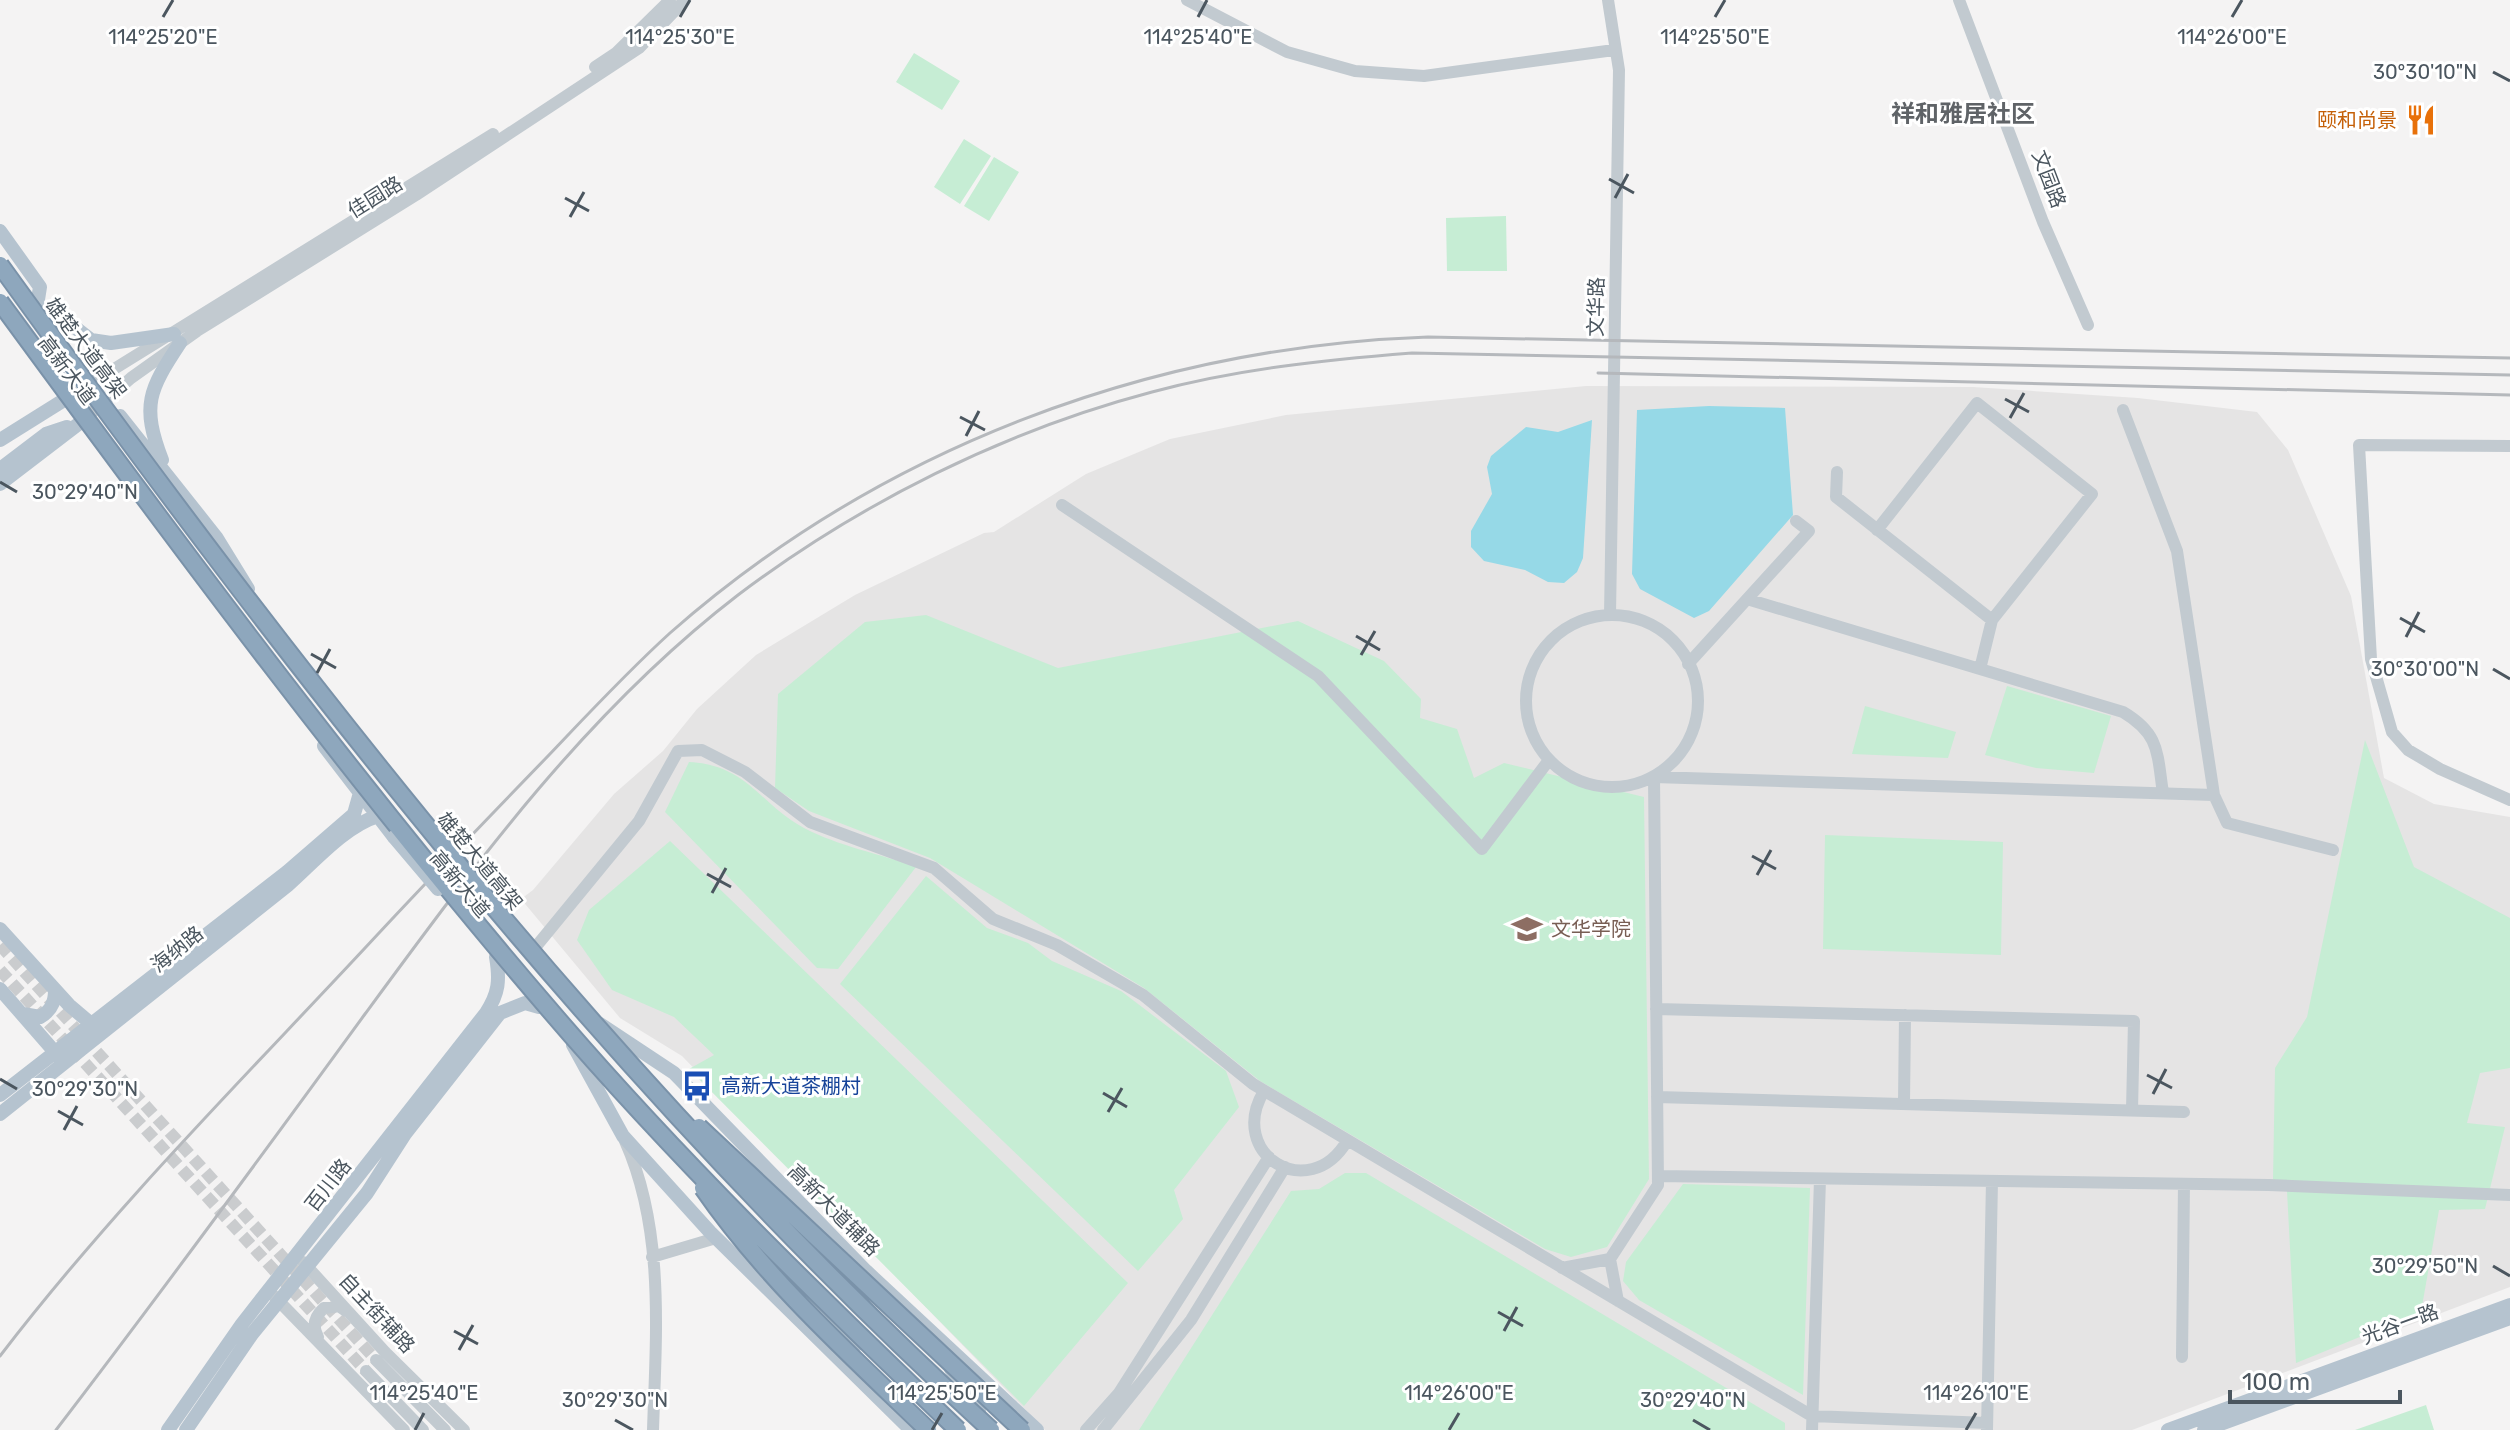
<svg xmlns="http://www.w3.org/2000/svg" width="2510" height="1430" font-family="Rubik,'Noto Sans SC',sans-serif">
  <rect width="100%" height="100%" fill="#f4f3f3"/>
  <path fill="#e5e4e4" d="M1586 386 1973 387 2138 398 2257 412 2288 450 2351 596 2384 778 2434 804 2510 817V1287L2132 1430H1045L682 1056 620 1018 521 899 533 890 614 794 663 751 697 709 756 655 855 595 984 533 994 532 1086 474 1170 439 1286 415Z"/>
  <path fill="#c6edd4" d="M914 53 960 81 942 110 896 82Z
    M964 139 991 156 960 204 934 187Z
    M994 157 1019 172 989 221 964 206Z
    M1506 216 1507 271H1447L1446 218Z
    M926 615 1058 668 1298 621 1384 661 1421 699 1420 718 1457 729 1474 778 1504 763 1644 797 1649 1179 1607 1247 1571 1257 1545 1249 1260 1081 1144 988 930 858 809 811 775 788 778 694 865 622Z
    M2007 686 2111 716 2094 773 2036 768 1985 755Z
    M1865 706 1956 732 1948 758 1852 754Z
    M2365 740 2414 867 2510 918V1068L2480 1073 2467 1123 2505 1127 2485 1209 2439 1210 2421 1312 2296 1363 2287 1191 2273 1179 2275 1068 2307 1017Z
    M689 762C748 765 759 804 804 828 838 846 881 854 916 867L838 969 817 968 665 812Z
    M1825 835 2003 842 2001 955 1823 949Z
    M670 841 1128 1283 1024 1406 689 1069 714 1055 674 1017 612 990 577 940 589 910Z
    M926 876 987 928 1028 943 1052 961 1121 991 1226 1071 1239 1107 1174 1190 1183 1219 1138 1271 840 984Z
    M1345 1173H1366L1785 1423V1430H1139L1291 1191 1319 1189Z
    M1683 1184 1810 1188 1803 1395 1639 1300 1623 1281 1626 1262Z
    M2426 1405 2434 1430H2355Z"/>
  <path fill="#96d9e7" d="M1709 406 1785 408 1793 515 1709 611 1694 618 1640 589 1632 574 1637 410Z
    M1592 420 1583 558 1577 572 1564 583 1548 582 1525 570 1484 561 1471 547V531L1492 494 1487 467 1491 456 1526 427 1558 432Z"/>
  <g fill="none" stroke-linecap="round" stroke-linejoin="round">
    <path stroke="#caccce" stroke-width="12" stroke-dasharray="12 6" stroke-linecap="butt" d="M0 945 376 1360
      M0 970 366 1371"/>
    <path stroke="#c2cad0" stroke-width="12" d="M1187 0 1287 52 1355 71 1424 76 1614 50
      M1608 0 1619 70 1610 615
      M1959 0 2043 222 2088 325
      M595 67 616 53 670 0
      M64 400 493 134
      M81 422 131 378 197 331 416 195 639 48 685 0
      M2510 446 2359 445 2371 659 2392 732 2408 750 2440 769 2510 800
      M1837 472 1836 497 1992 620 1980 669
      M1062 505 1318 676 1482 849 1549 760
      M1877 530 1977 403 2092 494 1992 620
      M1747 599 2123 712C2160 734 2157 753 2163 793
      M1526 701a86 86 0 1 1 172 0a86 86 0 1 1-172 0Z
      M1688 664 1809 531 1796 521
      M2214 795 2227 823 2333 850
      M534 949 639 821 678 751 702 750 745 772 810 822 934 868 993 919 1057 945 1143 995 1253 1084 1812 1416 1987 1423
      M1656 1009 2134 1021 2132 1110
      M1264 1091C1226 1154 1309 1205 1347 1141
      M1657 1097 2184 1112
      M1904 1104 1905 1015
      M625 1141C665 1230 656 1335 653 1430
      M1658 1176 2269 1185 2510 1195
      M652 1257 716 1238
      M303 1262 385 1352 464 1430
      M1562 1268 1610 1259
      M269 1291 404 1430
      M1618 1301 1610 1259 1658 1185 1654 777 2214 795 2177 551 2123 410
      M318 1337C312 1326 314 1317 324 1308L339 1306 346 1311
      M2182 1357 2184 1184
      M376 1360 445 1430
      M366 1371 423 1430
      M1086 1430 1119 1393 1269 1157
      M1103 1430 1191 1320 1285 1167
      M1812 1430 1820 1179
      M1987 1430 1992 1181"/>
    <path stroke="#b5c3cf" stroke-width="14" d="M0 231 40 287 37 306 63 318 91 340 111 343 174 334
      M120 416 216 537 248 589
      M0 440 64 400
      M162 460C141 405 149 390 180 343
      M0 469 46 434 67 427
      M0 484 81 422
      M324 746 394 837
      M0 929 69 1005 96 1028
      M0 989 60 1058
      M23 1014 40 1017C51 1011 55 1003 55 990
      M600 1024 674 1073 866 1271 1037 1430
      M573 1045 623 1136 710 1232 911 1430
      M0 1095 287 872 354 814 360 793
      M0 1114 288 885C314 862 345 826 378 816
      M804 1292 858 1344
      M951 1369 979 1411
      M168 1430 242 1324 486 1013C499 993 500 980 496 957
      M186 1430 252 1334 367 1193 405 1134 500 1013 525 1003 539 1007
      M2168 1430 2510 1305
      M2204 1430 2510 1318"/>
    <path stroke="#b5b8bc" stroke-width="3" d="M1598 373 2510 395
      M0 1356C111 1211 241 1081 365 948 425 883 486 820 548 756 588 714 627 672 670 633 880 448 1149 347 1428 337L2510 358
      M56 1430C161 1293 263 1154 365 1014 476 863 587 711 738 595 860 503 1004 431 1152 392 1237 369 1324 360 1412 353L2510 375"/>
    <g stroke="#7a92a9" stroke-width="20" stroke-linecap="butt">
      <path id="highway-bridge" d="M0 265C299 679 612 1084 991 1430
        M0 302C176 542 354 782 548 1008 675 1157 817 1295 958 1430
        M699 1127 1022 1430
        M703 1188C765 1278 849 1354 928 1430"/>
    </g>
    <path stroke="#b5c3cf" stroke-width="14" d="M394 837 438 889"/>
    <use href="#highway-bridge" stroke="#8ea7bd" stroke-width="16"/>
  </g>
  <path fill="none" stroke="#4b565f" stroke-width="3" d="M163 17 173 0M680 17 690 0M1198 17 1207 0M1715 17 1725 0M2232 17 2242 0M2493 72 2510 81M1609 179 1634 193M565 198 589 211M1615 198 1628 174M570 217 584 192M2005 399 2029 412M960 417 985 430M2010 418 2024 393M966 436 979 411M0 482 17 492M2400 618 2425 632M1356 636 1380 650M2406 637 2419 612M311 654 336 668M1361 655 1375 631M2493 669 2510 679M317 673 330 649M1752 856 1776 869M707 874 731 887M1757 875 1771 850M712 893 726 868M2147 1075 2172 1088M0 1079 17 1089M1103 1093 1127 1107M2153 1094 2166 1069M58 1111 83 1125M1108 1112 1122 1088M64 1130 77 1106M2493 1266 2510 1276M1498 1312 1523 1326M454 1331 478 1344M1504 1331 1517 1307M459 1350 473 1325M615 1420 633 1430M1693 1420 1710 1430M415 1430 424 1413M932 1430 942 1413M1449 1430 1459 1413M1966 1430 1976 1413"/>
  <defs>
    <g id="restaurant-bare" transform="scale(2.4)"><path d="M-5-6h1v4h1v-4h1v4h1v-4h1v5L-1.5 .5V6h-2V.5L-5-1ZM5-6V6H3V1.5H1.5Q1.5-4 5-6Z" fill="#e8710a" stroke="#fff" stroke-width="2.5" paint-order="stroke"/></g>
    <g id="university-bare" transform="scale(2.4)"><path d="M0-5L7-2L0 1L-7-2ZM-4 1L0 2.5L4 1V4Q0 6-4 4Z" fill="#8d6e63" stroke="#fff" stroke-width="2.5" paint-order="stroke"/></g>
    <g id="bus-bare" transform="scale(2.4)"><path d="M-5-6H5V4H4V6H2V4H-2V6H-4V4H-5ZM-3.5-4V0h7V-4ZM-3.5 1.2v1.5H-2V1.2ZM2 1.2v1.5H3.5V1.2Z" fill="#1a4fb4" stroke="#fff" stroke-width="2.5" paint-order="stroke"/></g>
  </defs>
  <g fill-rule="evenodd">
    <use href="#restaurant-bare" x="2421" y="120"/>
    <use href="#university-bare" x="1527" y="929"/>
    <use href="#bus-bare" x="697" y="1086"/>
  </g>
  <g text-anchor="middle" stroke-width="6" stroke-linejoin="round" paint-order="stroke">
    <g font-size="20" fill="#c56008" stroke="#fff" text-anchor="end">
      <text x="2397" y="127">颐和尚景</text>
    </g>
    <g font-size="20" fill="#4b565f" stroke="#fff">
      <text transform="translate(2049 179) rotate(69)" y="7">文园路</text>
      <text transform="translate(375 197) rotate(-32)" y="7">佳园路</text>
      <text transform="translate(1596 307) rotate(-89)" y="7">文华路</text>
      <text transform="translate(86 348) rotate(53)" y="7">雄楚大道高架</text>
      <text transform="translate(67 370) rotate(53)" y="7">高新大道</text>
      <text transform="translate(480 861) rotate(50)" y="7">雄楚大道高架</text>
      <text transform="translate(460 884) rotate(50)" y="7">高新大道</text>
      <text transform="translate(177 949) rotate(-39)" y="7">海纳路</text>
      <text transform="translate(328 1185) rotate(-52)" y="7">百川路</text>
      <text transform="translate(834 1210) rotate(45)" y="7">高新大道辅路</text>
      <text transform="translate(377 1313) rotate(47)" y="7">自主街辅路</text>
      <text transform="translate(2400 1324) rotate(-20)" y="7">光谷一路</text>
    </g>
    <g font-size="20" fill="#785e54" stroke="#fff" text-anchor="start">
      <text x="1551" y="936">文华学院</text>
    </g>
    <g font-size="20" fill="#164399" stroke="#fff" text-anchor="start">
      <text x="721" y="1093">高新大道茶棚村</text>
    </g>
    <g font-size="24" font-weight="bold" fill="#5f6367" stroke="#fff">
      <text x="1963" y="122">祥和雅居社区</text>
    </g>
  </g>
  <g font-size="20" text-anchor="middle" fill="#4b565f" stroke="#fff" stroke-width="6" stroke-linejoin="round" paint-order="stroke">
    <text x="163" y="44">114°25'20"E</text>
    <text x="680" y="44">114°25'30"E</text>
    <text x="1198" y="44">114°25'40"E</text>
    <text x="1715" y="44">114°25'50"E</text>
    <text x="2232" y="44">114°26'00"E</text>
    <text x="2425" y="79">30°30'10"N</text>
    <text x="85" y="499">30°29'40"N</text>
    <text x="2425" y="676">30°30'00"N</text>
    <text x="85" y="1096">30°29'30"N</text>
    <text x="2425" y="1273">30°29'50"N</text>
    <text x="424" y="1400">114°25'40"E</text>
    <text x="942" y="1400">114°25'50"E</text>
    <text x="1459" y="1400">114°26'00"E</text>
    <text x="1976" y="1400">114°26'10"E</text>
    <text x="615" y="1407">30°29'30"N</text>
    <text x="1693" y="1407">30°29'40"N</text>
  </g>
  <path d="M2230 1390v12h170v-12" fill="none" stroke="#4b565f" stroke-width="4"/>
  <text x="2242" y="1390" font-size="24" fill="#4b565f" stroke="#ffffff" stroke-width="6" paint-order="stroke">100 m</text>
</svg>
